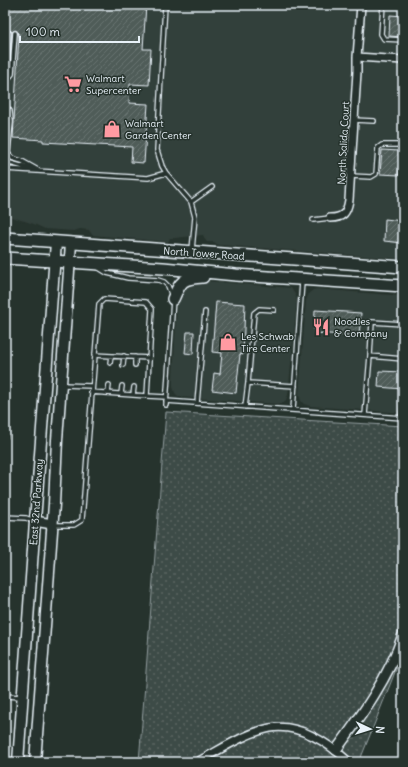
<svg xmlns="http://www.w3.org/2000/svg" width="408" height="767" font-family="Delius,sans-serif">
  <defs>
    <pattern id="grass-dots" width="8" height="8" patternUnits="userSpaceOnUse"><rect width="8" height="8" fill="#3e4b47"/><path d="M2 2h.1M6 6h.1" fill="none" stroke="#5a6562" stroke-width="1.8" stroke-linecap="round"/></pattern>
    <pattern id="building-hatch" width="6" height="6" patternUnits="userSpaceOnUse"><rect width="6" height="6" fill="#505c59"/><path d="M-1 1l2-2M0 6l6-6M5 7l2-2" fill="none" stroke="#697472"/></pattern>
  </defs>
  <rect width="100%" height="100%" fill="#26332d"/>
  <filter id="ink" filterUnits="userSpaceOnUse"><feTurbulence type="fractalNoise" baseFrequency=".025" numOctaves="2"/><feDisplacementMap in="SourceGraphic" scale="8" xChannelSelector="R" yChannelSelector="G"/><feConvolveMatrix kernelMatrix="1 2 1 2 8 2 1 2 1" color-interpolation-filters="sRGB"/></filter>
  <g filter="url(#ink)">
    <path fill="#333f3a" d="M5 5H403V259L218 245 214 242H207L206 241 203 235 175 238H170L168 242 92 235 89 230 80 229 74 231 45 229 34 224 5 215Z
      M195 280 291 288 296 296 297 302 288 395 286 400 283 403 278 404 179 397 175 393 173 387V378L177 301 180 290Z
      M317 289 403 296V413L310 406 304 404 301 401 299 394 306 301 309 293 313 290Z"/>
    <path fill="url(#grass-dots)" stroke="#939ea0" d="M166 412 403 426V652L360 760 363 762H139Z"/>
    <path fill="url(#building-hatch)" stroke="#e8f1f8" d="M5 5H146L143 49H151L149 85 130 84 129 103 148 104 144 163 131 162 132 147 43 142V140L13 138 19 34H18L17 31 15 30 12 32 10 30H8L5 33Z
      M390 15 403 16V37L389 36Z
      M382 150 399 151V156H400L399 175 380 174Z
      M385 219 403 221V243L384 241Z
      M216 302 245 304 243 355 240 354 236 393 212 390 214 373 220 374 222 353 212 352Z
      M315 310 361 313 359 336 314 333Z
      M187 332H194L193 354 185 353Z
      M379 371 403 372V389L378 387Z"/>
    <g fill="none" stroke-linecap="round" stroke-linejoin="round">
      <g stroke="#e8f1f8" stroke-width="6">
        <path id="service" d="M165 5 157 150 162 166 166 173 191 202 195 217 192 250
          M383 5 381 34 384 39 403 40
          M5 75 6 74 9 33
          M5 82 12 74 15 33
          M5 105 10 111 11 122 8 153 12 158 22 161 38 170
          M5 112V129
          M354 120 374 121
          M5 156 10 163 32 169
          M5 169 148 178 166 173
          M351 176 371 177 376 174 378 148 382 145H403
          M191 202 212 187
          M313 220 330 218
          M99 268 107 273 128 278 158 280 164 282 168 286 173 299 166 405
          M94 355 149 358
          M370 356 372 322 403 324
          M110 363 111 356
          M123 365 124 356
          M135 365V357
          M248 383 295 386
          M63 385 92 386
          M91 392 147 396
          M108 393 109 385
          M121 394 122 386
          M133 395 134 387
          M166 401 403 418
          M197 403 205 312
          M245 407 248 383 254 313 259 309 274 310
          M293 410 302 282
          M365 415 370 356 403 359
          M401 418 403 402
          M5 429H6L5 437
          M5 517 26 518 34 521
          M53 525H74L82 520 99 304 104 299 146 302 152 309 147 396 166 397
          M5 696 21 697"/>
      </g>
      <g stroke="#e8f1f8" stroke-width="10">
        <path id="minor" d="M357 57 403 60
          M330 218C343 218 347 213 349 200L357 72V57L361 5
          M197 762C220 750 245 733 270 728 300 723 328 743 348 761"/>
      </g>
      <g stroke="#e8f1f8" stroke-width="12">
        <path id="tertiary" d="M35 521 52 524
          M336 750C362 715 389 677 403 635"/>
      </g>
      <g stroke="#e8f1f8" stroke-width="13">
        <path id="secondary" d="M18 762 35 521 56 242
          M35 762 54 504 57 440 71 243"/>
      </g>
      <g stroke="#e8f1f8" stroke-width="14">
        <path id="primary" d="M5 238 403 267
          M5 258 163 268 236 275 403 286
          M173 299C181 281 182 278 203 277"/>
      </g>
      <use href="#service" stroke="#26332d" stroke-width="3.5"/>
      <use href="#minor" stroke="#26332d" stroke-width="7"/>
      <use href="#tertiary" stroke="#26332d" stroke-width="9"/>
      <use href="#secondary" stroke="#26332d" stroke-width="10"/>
      <use href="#primary" stroke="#26332d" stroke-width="11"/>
    </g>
  </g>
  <defs>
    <g id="supermarket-bare" transform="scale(1.38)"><path d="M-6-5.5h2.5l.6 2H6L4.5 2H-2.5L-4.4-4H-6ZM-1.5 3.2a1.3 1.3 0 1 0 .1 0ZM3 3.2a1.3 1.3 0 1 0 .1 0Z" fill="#ff9aa2" stroke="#26332d" stroke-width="2.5" paint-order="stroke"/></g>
    <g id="shop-bare" transform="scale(1.38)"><path d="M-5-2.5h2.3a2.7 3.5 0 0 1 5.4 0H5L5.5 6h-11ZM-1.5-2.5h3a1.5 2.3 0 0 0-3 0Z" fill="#ff9aa2" stroke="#26332d" stroke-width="2.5" paint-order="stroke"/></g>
    <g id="restaurant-bare" transform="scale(1.38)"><path d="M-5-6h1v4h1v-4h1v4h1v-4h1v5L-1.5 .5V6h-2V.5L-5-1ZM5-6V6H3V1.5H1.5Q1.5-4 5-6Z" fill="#ff9aa2" stroke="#26332d" stroke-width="2.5" paint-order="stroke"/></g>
  </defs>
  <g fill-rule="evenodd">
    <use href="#supermarket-bare" x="73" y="84"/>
    <use href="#shop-bare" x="112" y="129"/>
    <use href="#restaurant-bare" x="321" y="327"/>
    <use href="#shop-bare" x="228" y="342"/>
  </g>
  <g text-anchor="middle" stroke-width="3" stroke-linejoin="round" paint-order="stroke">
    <g font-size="10" fill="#e8f1f8" stroke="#26332d" text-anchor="start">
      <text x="86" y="82">Walmart<tspan x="86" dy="12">Supercenter</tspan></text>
      <text x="125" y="127">Walmart<tspan x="125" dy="12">Garden Center</tspan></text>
      <text x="334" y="325">Noodles<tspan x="334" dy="12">&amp; Company</tspan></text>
      <text x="241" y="340">Les Schwab<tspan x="241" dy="12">Tire Center</tspan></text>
    </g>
    <g font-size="10" fill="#e8f1f8" stroke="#26332d">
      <text transform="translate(343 143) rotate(-87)" y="4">North Salida Court</text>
      <text transform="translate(204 253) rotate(4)" y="4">North Tower Road</text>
      <text transform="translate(36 502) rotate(-86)" y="4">East 32nd Parkway</text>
    </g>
  </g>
  <rect width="408" height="767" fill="none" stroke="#26332d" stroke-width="20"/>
  <rect x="10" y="10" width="388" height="747" fill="none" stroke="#e8f1f8" stroke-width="1.5" filter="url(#ink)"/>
  <g transform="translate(370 729) rotate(94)" stroke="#26332d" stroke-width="3" paint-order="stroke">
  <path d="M0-3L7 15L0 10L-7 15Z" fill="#e8f1f8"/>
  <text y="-6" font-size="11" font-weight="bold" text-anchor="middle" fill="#e8f1f8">N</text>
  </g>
  <path d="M20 36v6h119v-6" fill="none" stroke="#e8f1f8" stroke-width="2"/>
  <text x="26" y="36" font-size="12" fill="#e8f1f8" stroke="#26332d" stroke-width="3" paint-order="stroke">100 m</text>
</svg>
